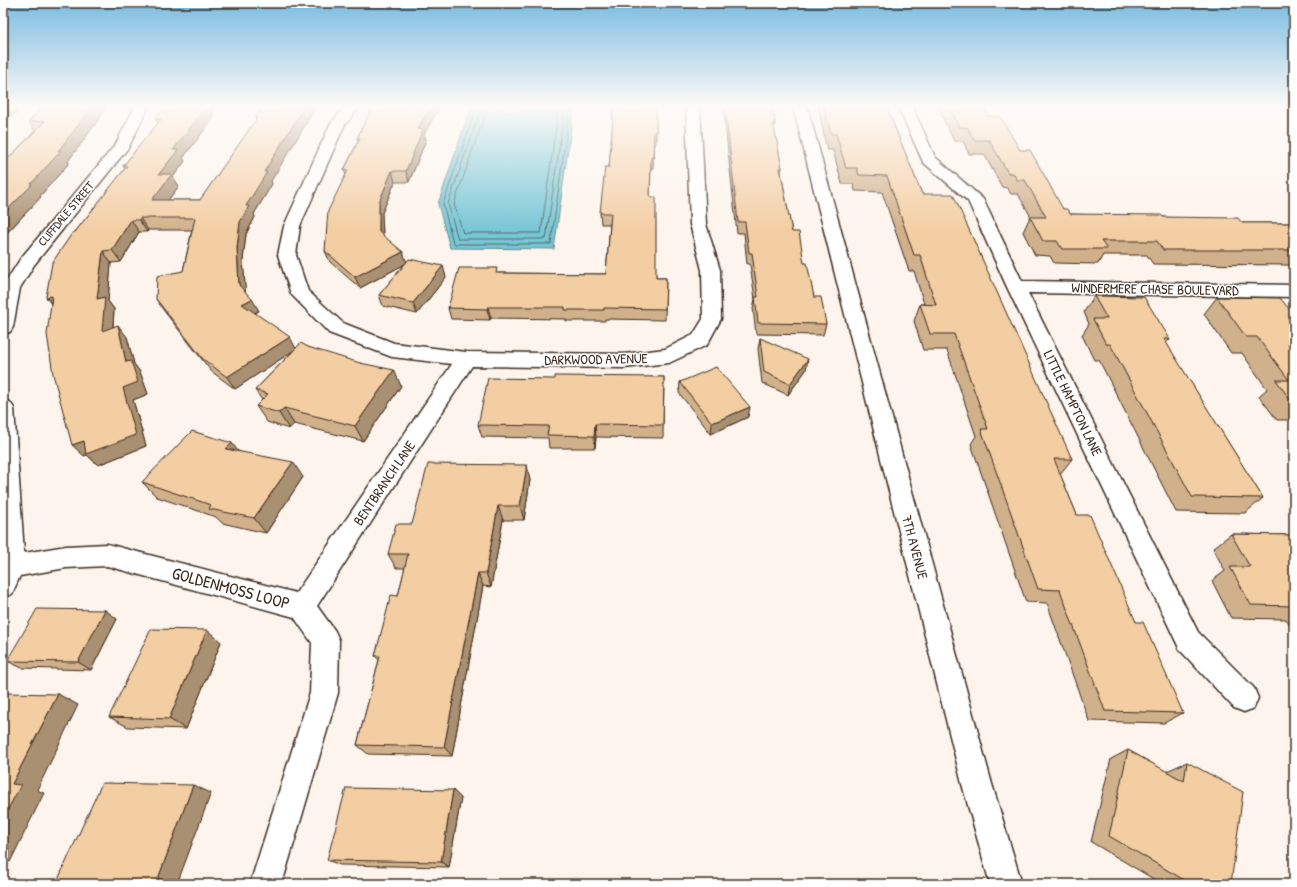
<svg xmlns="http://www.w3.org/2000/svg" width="1297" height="887" font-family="'Patrick Hand',sans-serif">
  <rect width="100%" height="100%" fill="#fdf5ed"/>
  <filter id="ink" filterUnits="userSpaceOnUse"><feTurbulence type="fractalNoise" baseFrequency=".025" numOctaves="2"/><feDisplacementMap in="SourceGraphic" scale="8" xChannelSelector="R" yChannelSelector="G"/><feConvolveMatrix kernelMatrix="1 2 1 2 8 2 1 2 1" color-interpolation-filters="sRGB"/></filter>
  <g filter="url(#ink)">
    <path fill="#78c7d6" stroke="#60888c" d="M474 106H574L554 249 450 248 438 204 468 115Z"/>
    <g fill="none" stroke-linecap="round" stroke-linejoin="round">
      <path stroke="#536968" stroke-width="1" d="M477 106 443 204 453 242 455 244H551L570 106
        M482 106 448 204 458 239H546L565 106
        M488 106 454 204 463 233H541L559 106"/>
      <g stroke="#3b2a1e" stroke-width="3">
        <path id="minor" d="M135 106H149L128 148 34 265 20 288 13 327 10 332 3 334V286L21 258 116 144Z
          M345 106H360L344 126 300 226 296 255 308 291 343 323 394 343 466 352 624 354 665 349 693 335 703 319 702 270 690 224 686 106H700L706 224 720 270 721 319 707 345 669 363 624 368 472 366 317 606 335 631 339 640 338 693 282 884H250L310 693 312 643 294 617 107 566 66 568 20 576 12 594 3 598V400L10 402 14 408 24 553 66 546 107 544 296 593 452 364 392 357 329 333 291 294 278 255 284 226 330 125Z
          M793 106H807L992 784 1022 884H990L962 784Z
          M898 106H912L935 157 983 199 1022 281 1294 285V297L1028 293 1198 632 1254 688 1258 698 1254 708 1244 712 1234 708 1180 650 1007 287 968 201 923 162Z"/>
      </g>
      <use href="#minor" fill="#fff" fill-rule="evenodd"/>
    </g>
    <path fill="#d1b18c" stroke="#3b2a1e" d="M43 106H107L94 126 68 161 69 163 40 196 41 197 3 237V164L35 131 29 122Z
      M263 106 271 181 272 184 254 214 255 217 246 234 243 260 245 292 259 311 255 313 296 348 308 347 401 386 363 441 294 424 289 429 267 422 256 406 262 400 255 390 294 350 235 389 211 371 164 311 156 299 183 271 192 230H148L147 232H139L121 262 111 263 108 301 114 309 113 327 127 337 134 364 140 372 148 394 133 400 146 446 98 465 87 455 84 456 51 304 46 297 75 232 125 169 123 166 158 124 155 119 211 111 214 117 183 158 185 161 173 177 179 186 168 200H200L256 120 255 118Z
      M373 106H440L424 134 426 140 409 182H395L382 213 383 235 407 262 446 277 417 314 383 306 379 295 405 264 360 288 330 262 325 251 346 175 344 170 358 142 357 138Z
      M612 106H656V143H654L653 168H651L650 197 656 278H666L665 320 605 319V321H566V319L491 318 490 320 451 319 448 308 498 273 606 274 610 224H601L600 213 609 167 613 118H612Z
      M723 106H772L775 122 774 128 782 168 781 172 792 232 804 263 814 297 826 324 823 335 756 334 753 308 755 299 750 264H747L744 233H737Z
      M818 106H886L922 194 1072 459 1060 474 1077 515 1136 622 1183 713 1164 723 1089 721 1047 603 1026 602 971 444 976 436 947 350H923L914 321 920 304H924L914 271H909L882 192 855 191 853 184H842L833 150H827Z
      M937 106H983L988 116 1020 150 1063 209 1070 214 1163 217 1242 223H1294V265L1153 264 1147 255H1103L1098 264 1054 263 1050 256 1035 255 1023 232 1030 217H1031L1018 194H1011L1007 188 1002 187 984 154H969L963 141H954Z
      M1094 296 1170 339 1166 343 1263 498 1245 513 1176 512 1099 360H1094L1082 335 1089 324 1084 312Z
      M1217 297 1294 315V420H1277L1259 396 1267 389 1242 353H1231L1204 314Z
      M760 338 806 370 788 395 762 383 758 349Z
      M664 377 663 438 596 437 595 448H549L548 438 482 437 478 425 555 379Z
      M680 382 748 417 711 434 679 393Z
      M238 451 303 477 266 533 222 523 216 517 157 497 142 482Z
      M530 480 524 520H503L491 587 483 586 452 756 368 754 357 745 379 660 375 656 398 596 405 568H396L388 554 412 524Z
      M1231 534 1294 535V633L1286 619 1231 618 1212 581 1225 571 1213 548Z
      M105 610 117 619 91 670 22 668 7 661Z
      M221 642 186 729 128 727 109 717Z
      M1128 750 1167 772V771L1187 762 1231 884H1162L1091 842 1111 759Z
      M461 798 449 867 340 865 327 860Z"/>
    <path fill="#aa9072" stroke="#3b2a1e" d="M3 106H14L18 112 3 121Z
      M92 106H107L94 126 68 161 69 163 40 196 41 197 3 237V214L30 185 58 151Z
      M202 106H215L211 111 214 117 183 158 185 161 173 177 179 186 159 212 152 200 159 174 173 150Z
      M305 106H317L271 181 272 184 254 214 255 217 246 234 243 260 246 297 239 285 237 248 240 222 246 206 264 172Z
      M431 106H440L424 134 426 140 409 182 406 171 418 129Z
      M392 171 395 182 382 213 383 243 379 232V202Z
      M140 218 148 230 147 232 139 220Z
      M131 220 139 232 121 262 112 250Z
      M103 251 111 263 108 301 114 309 112 342 102 331 97 299Z
      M403 252 407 263 360 288 355 277Z
      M443 266 446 277 417 314 413 303Z
      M52 296 56 309 46 297Z
      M252 299 259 311 249 315 242 304Z
      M488 307 491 318 490 320 487 309Z
      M118 325 127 337 134 364 140 372 148 394 133 400 146 446 98 465 87 455 84 456 72 445 84 441 123 388 126 362Z
      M290 337 296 349 235 389 227 377Z
      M808 359 806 370 788 395 790 384Z
      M394 370 401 386 363 441 355 426Z
      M750 407 748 417 711 434 712 423Z
      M284 408 294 424 289 429 279 413Z
      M595 424 596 437 595 448 594 436Z
      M232 443 243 458 226 449Z
      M293 462 303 477 266 533 254 518Z
      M527 465 530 480 524 520 520 506Z
      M498 506 503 520 491 587 486 573Z
      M478 573 483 586 452 756 444 747Z
      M105 610 117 619 91 670 78 662Z
      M207 630 221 642 186 729 169 719Z
      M58 694 78 705 37 790 44 793 10 862 3 860V818L12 784Z
      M193 785 211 793 177 884H156Z
      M453 790 461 798 449 867 441 862Z"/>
    <path fill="#f3cea3" stroke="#3b2a1e" d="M43 106H92L87 114 58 151H61L30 185H32L3 214V164L45 121 29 122Z
      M166 106H207L173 150H178L159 174H172L152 200H200L257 118H255L263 106H305L264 172H267L246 206H249L240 222 237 248 239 285 252 299 242 304 290 337 227 377 203 359 156 299 157 276 183 271 195 218H140L139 220H131L112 250 103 251 97 299 105 297 102 331 118 325 126 362 131 361 138 382 123 388 136 435 86 454 84 441 72 445 53 374 47 334 52 296 46 297 52 263 73 232H75L127 166H123L161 119H155Z
      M373 106H431L418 129H423L406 171H392L379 202V232L403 252 355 277 325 251 328 211 348 170H344L360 138H357Z
      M612 106H656V132H654L653 157H651L650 197H656V278H666L665 309 604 308V310H565V307H488L487 309 448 308 459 268H497L496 273 606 274 611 213H600L605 167H609L614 107H612Z
      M725 106H772L775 122H773L782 168H780L792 232H799L804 263H807L814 297H821L826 324 758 323 755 297H758L752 253H749L745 222H738Z
      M824 106H886L922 194H953L1072 459H1054L1077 515H1090L1136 622H1143L1183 713 1105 711 1060 590 1038 589 981 429H988L954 334H930L920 304 936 305 920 255H914L887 176 859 175 857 168H846L836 134H831Z
      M949 106H983L988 116H1000L1020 150H1030L1063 209H1067L1070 214 1161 215 1163 217 1238 218 1242 223H1294V250H1163L1157 241H1101L1107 249H1062L1057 241H1043L1030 217H1046L1025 180H1017L1013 173H1008L989 140H974L968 128 959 127Z
      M409 259 443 266 413 303 379 295Z
      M1094 296 1144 297 1170 339H1164L1263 498 1192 497 1110 344H1106L1093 319H1107Z
      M1217 297 1280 298 1294 315V405L1276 380H1289L1257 337H1246Z
      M760 338 808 359 790 384 764 372Z
      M301 343 308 347 360 363 394 370 355 426 284 408 279 413 256 406 268 394 255 390Z
      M716 367 750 407 712 423 680 382Z
      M555 376 664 377 663 425 595 424 594 436 547 435 549 426 478 425 488 378 555 379Z
      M192 431 232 443 226 449 293 462 254 518 209 509 211 505 142 482Z
      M428 464 527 465 520 506H498L486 573H478L444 747 357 745 380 656H375L391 595 398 596 408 554H388L396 524H412Z
      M1231 534 1294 535V606L1251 605 1230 567H1250Z
      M37 609 105 610 78 662 7 661Z
      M151 629 207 630 169 719 109 717Z
      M3 693 58 694 12 784 21 785 3 818Z
      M1128 750 1184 781 1187 762 1243 792 1231 884H1191L1109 836Z
      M102 783 193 785 156 884H56Z
      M346 788 453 790 441 862 327 860Z"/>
  </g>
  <linearGradient id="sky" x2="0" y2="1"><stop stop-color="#7bbce1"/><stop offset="0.46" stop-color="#fefaf7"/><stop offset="1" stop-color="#fefaf7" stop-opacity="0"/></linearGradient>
  <rect width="1297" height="231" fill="url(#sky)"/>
  <g text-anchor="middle" stroke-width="3" stroke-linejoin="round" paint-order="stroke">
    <g font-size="12" fill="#3b2a1e" stroke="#fff">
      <text transform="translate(66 214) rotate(-50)" y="4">CLIFFDALE STREET</text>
    </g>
    <g font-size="14" fill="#3b2a1e" stroke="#fff">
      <text transform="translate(1155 289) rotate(1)" y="5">WINDERMERE CHASE BOULEVARD</text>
      <text transform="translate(596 359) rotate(-1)" y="5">DARKWOOD AVENUE</text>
      <text transform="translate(1073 403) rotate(64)" y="5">LITTLE HAMPTON LANE</text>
      <text transform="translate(384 483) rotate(-56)" y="5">BENTBRANCH LANE</text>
      <text transform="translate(915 547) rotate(75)" y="5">7TH AVENUE</text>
    </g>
    <g font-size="17" fill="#3b2a1e" stroke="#fff">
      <text transform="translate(231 588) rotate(15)" y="6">GOLDENMOSS LOOP</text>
    </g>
  </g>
  <rect width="1297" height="887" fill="none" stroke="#fff" stroke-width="16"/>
  <rect x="8" y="8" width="1281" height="871" fill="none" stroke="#3b2a1e" stroke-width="1.5" filter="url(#ink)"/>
</svg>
